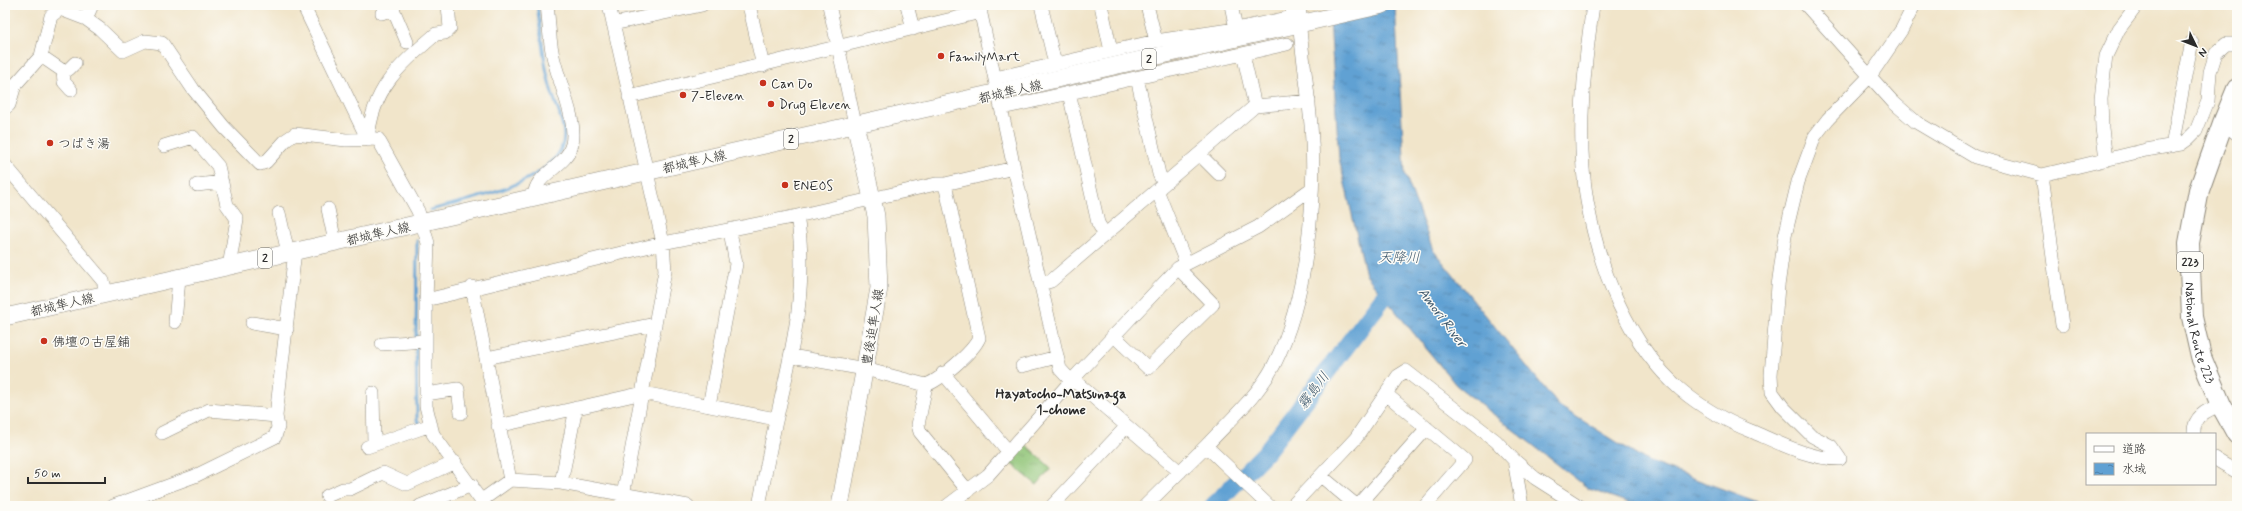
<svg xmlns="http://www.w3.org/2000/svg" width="2242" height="511" font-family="Mynerve,'Klee One',sans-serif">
  <defs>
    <pattern id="grass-tufts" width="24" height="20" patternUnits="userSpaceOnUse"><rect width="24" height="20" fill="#8fc476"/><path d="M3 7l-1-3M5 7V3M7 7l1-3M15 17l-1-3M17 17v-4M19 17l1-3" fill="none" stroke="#759f61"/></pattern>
    <pattern id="water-ripples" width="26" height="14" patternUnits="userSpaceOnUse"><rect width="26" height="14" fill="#60a1d3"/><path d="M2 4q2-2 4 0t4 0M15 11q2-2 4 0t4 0" fill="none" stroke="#4f83ab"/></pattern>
  </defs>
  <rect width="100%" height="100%" fill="#fdfcf7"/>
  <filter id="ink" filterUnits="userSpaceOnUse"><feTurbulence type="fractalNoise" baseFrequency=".025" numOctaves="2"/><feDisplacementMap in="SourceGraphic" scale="8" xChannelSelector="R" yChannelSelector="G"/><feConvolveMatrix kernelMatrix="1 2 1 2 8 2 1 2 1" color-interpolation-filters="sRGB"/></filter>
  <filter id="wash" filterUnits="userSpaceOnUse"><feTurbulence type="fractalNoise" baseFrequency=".012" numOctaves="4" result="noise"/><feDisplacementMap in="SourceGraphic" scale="16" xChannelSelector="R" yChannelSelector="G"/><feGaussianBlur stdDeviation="0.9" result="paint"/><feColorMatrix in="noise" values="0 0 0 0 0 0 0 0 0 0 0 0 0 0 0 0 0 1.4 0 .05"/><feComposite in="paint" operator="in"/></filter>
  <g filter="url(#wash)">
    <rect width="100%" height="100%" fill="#f1e5ca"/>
    <path fill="url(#grass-tufts)" stroke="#5d7850" d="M1026 445 1051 468 1037 485 1009 462Z"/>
    <path fill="url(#water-ripples)" stroke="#46667f" d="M1329 5H1395L1405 174 1433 250 1559 406 1649 462 1769 506H1638L1589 489 1456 385 1366 275 1339 158Z"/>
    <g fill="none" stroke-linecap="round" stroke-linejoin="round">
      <path stroke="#60a1d3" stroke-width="3" d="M430 210C465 201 563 182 564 136 564 119 554 102 550 86 543 60 541 32 537 5
        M416 339 417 241
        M416 345 417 420 420 424"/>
      <path stroke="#60a1d3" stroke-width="18" d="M1213 506 1265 453 1399 277"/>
    </g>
  </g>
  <g filter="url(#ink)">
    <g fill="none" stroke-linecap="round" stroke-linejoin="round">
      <g stroke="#8e887a" stroke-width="14">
        <path id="minor" d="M303 5 367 138
          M609 5 663 243 665 271 621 506
          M749 5 763 66
          M829 5 855 124
          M907 5 913 29
          M979 5 1014 168 1060 369 1071 381 1077 383 1180 472
          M1041 5 1055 64
          M1101 5 1111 51
          M1147 5 1156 41
          M1231 5 1236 29
          M1593 5C1584 68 1576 137 1587 201 1599 268 1628 345 1681 390 1701 407 1726 421 1751 431 1779 443 1809 459 1840 459L1831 446 1812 436 1783 407 1772 392 1771 375 1778 286 1785 236 1798 182 1815 136 1828 119 1870 76 1902 29 1914 5
          M1806 5 1893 102 1916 122 1975 157 2042 175 2146 150 2181 144 2188 139 2196 131 2208 101 2210 72 2216 53 2226 44H2237
          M382 13 393 9 407 42
          M86 19 92 5
          M613 24 702 5
          M1243 54 1255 106
          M41 56 63 71 64 82 71 90
          M63 71 69 69 75 63
          M995 78 1156 41 1236 29 1292 17 1293 5
          M1137 78 1159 174 1164 184
          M1069 93 1098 223 1105 235
          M629 97 981 12
          M5 108 9 105 15 85 41 56 51 16 60 9 86 19 100 29 123 51 145 41 162 43 193 89 224 127 260 164 266 162 286 140 295 134 346 140 378 139 418 211 428 243 426 300V406L433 434 485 506
          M1002 108 1287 44
          M2223 123 2237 134
          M368 140C372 88 399 66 436 34L445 33 450 28 448 5
          M164 146 193 137 218 166 227 205 237 219 229 267
          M2172 146C2179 111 2184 77 2192 42
          M1200 155 1219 174
          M2106 160 2102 128 2101 99 2106 56 2119 29 2137 5
          M5 165 103 281 107 294
          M2042 175 2062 325
          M197 185 222 182
          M1157 190 1186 263
          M534 197C535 172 567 168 572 144 578 118 556 78 552 51 549 36 549 20 547 5
          M328 209 335 242
          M279 213 288 253
          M797 216 936 184H945
          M1041 284 1051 281 1255 106 1309 101
          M472 287 510 480
          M426 300 663 243 797 216C809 285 792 350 777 417 770 446 765 476 759 506
          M175 322 179 278
          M252 323 287 329
          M1113 335 1148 368 1213 304 1178 268
          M382 344 426 341
          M791 356 865 369 926 385C940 380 973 352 979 338L945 184 1014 168
          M486 358 655 324
          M1022 366 1057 357
          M943 373 1008 451
          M926 385 918 425 920 432 968 491
          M373 393 374 444
          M426 394 458 389 461 413
          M1386 394 1465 460 1425 506
          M709 406 736 264 730 231
          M498 426 643 393 776 419
          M162 433 209 410 276 416
          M2194 434C2193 417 2206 410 2221 405
          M367 447 431 425
          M2215 459 2237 472
          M1514 460 1522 506
          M1321 476 1357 506
          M561 483 576 408
          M327 496 343 489H350L383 473 407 484 455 462
          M482 500 510 480 561 483 688 506
          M113 506 195 476 275 437 278 427 276 416 295 251
          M420 506 472 485
          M947 506 988 475 1071 381 1178 268 1258 227 1311 189
          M1052 506 1127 426
          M1145 506 1206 446
          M1269 506 1206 446C1229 421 1258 396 1274 365 1307 300 1317 198 1311 125 1309 102 1306 79 1303 56 1301 39 1298 22 1300 5
          M1292 506 1356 438 1398 376 1406 371 1496 441 1514 460 1535 478 1579 506
          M1358 506 1427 428"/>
      </g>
      <g stroke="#8e887a" stroke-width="18">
        <path id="major" d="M5 317C464 212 924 111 1383 5
          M840 506 879 288 876 216 855 124"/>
      </g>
      <g stroke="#8e887a" stroke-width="22">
        <g id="highway">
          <path id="s1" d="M2237 89 2223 123 2199 190 2189 243 2192 317 2201 357 2221 405 2237 434"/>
        </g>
      </g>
      <use href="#minor" stroke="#fff" stroke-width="13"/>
      <use href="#major" stroke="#fff" stroke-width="17"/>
      <use href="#highway" stroke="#fff" stroke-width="20"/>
    </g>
  </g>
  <g fill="#c8321e" stroke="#fdfcf7" stroke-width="1.5">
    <circle cx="941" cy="56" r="4"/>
    <circle cx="763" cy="83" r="4"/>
    <circle cx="683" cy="95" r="4"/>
    <circle cx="771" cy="104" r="4"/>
    <circle cx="50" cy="143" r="4"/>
    <circle cx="785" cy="185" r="4"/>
    <circle cx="44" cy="341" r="4"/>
  </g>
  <g text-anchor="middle" stroke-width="3" stroke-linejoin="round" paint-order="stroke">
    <g fill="#fdfcf7" stroke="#6a6a68" stroke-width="1">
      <rect x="1142" y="49" width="14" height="20" rx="3"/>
      <rect x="784" y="129" width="14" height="20" rx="3"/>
      <rect x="258" y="248" width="14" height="20" rx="3"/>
      <rect x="2177" y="252" width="26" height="20" rx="3"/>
    </g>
    <g font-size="12" font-weight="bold" fill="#2b2b2b">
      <text x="1149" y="63">2</text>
      <text x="791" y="143">2</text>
      <text x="265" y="262">2</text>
      <text x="2190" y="266">223</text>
    </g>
    <g font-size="13" fill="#2b2b2b" stroke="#fdfcf7" text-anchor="start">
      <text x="949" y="61">FamilyMart</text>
      <text x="771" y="88">Can Do</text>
      <text x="691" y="100">7-Eleven</text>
      <text x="779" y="109">Drug Eleven</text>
      <text x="58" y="148">つばき湯</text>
      <text x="793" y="190">ENEOS</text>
      <text x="52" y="346">佛壇の古屋鋪</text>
    </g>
    <g font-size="13" fill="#2b2b2b" stroke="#fdfcf7">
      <text transform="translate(1010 91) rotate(-13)" y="5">都城隼人線</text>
      <text transform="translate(694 161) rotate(-13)" y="5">都城隼人線</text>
      <text transform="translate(378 233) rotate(-13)" y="5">都城隼人線</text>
      <text transform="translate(62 304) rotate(-13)" y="5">都城隼人線</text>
      <text transform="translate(872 327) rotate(-81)" y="5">豊後迫隼人線</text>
      <text dy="5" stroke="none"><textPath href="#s1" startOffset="253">National Route 223</textPath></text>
    </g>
    <g font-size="14" font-style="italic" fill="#405a6e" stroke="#fdfcf7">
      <text x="1399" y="262">天降川</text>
      <text transform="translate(1443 317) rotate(53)" y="5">Amori River</text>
      <text transform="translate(1313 390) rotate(-53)" y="5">霧島川</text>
    </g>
    <g font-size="14" font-weight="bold" fill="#2b2b2b" stroke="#fdfcf7">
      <text x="1061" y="398">Hayatocho-Matsunaga<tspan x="1061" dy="16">1-chome</tspan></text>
    </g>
  </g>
  <rect width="2242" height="511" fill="none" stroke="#fdfcf7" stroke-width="20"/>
  <rect x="2086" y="433" width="130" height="52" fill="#fdfcf7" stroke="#a9a8a5"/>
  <rect x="2094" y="446" width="20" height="6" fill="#ffffff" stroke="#a9a8a5"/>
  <text x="2122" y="453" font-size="12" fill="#2b2b2b">道路</text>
  <rect x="2094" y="463" width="20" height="12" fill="url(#water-ripples)" stroke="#a9a8a5"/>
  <text x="2122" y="473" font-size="12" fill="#2b2b2b">水域</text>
  <g transform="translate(2196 46) rotate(133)" stroke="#fdfcf7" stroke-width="3" paint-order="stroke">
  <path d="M0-3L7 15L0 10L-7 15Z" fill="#2b2b2b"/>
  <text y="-6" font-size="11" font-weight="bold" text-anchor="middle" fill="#2b2b2b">N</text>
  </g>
  <path d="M28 477v6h77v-6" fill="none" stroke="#2b2b2b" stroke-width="2"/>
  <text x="34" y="477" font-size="12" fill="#2b2b2b" stroke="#fdfcf7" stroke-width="3" paint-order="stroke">50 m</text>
</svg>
